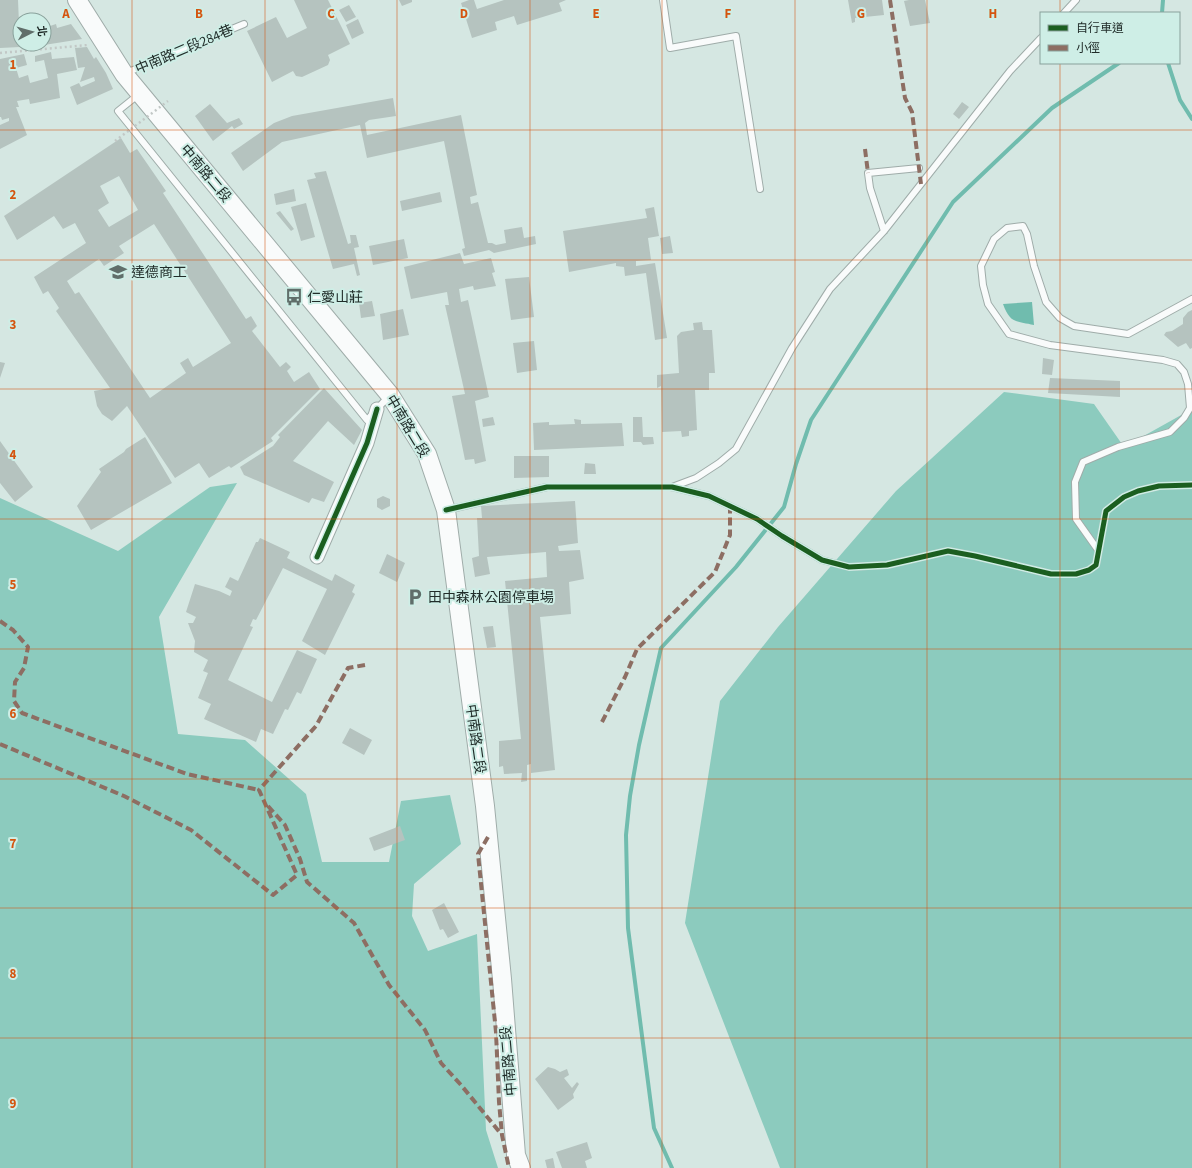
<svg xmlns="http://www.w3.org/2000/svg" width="1192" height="1168" font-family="'Source Sans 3','Noto Sans TC',sans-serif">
  <rect width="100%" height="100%" fill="#d5e7e2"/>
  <path fill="#8ccbbe" d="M1004 392 1094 404 1124 447 1192 409V1168H780L685 923 720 701 778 627 896 491Z
    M237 483 159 617 178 734 245 740 306 794 322 862H389L401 801 450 795 461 844 414 884 412 916 428 951 477 934 486 1130 498 1168H0V498L118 551 210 487Z"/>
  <path fill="#70bcae" d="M1032 302 1034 325C1015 321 1010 323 1003 304Z"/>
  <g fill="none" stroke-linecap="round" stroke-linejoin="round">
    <path stroke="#70bcae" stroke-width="4" d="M1162 13 1163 0
      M1168 63 1180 100 1192 119
      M672 1168 654 1128 628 928 626 835 630 796 639 745 661 648 736 567 784 507 796 464 811 420 953 202 1052 108 1119 63"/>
  </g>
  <path fill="#b5c3bf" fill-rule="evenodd" d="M0 0H18L20 47 0 48Z
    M294 0H328L350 44 328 55 330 60 328 65 302 77 296 76 293 71 272 82 247 31 276 17 287 38 307 28Z
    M399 0H412V2L402 6Z
    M469 0H474L477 9 504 0H566L559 3 562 11 517 25 514 16 495 22 497 30 472 38 461 3Z
    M848 0H882L884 15 855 18V22L852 23Z
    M909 0H925L930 23 910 26 904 1Z
    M349 5 356 17 346 22 339 10Z
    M358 19 364 33 352 39 346 25Z
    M56 24 57 28 71 24 82 39 44 45V28Z
    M87 47 94 59 96 57 106 73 113 89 77 105 70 87 79 83 81 87 95 81 94 77 80 82 85 67 78 68 75 48Z
    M51 52 52 59 74 57 77 70 57 74 60 98 30 104 29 99 17 101 19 107H16L27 135 0 149V125L9 121V118L2 120 1 117H0V59L24 54 27 65 16 68 19 78 28 75 30 83 48 78 44 60 35 62V56Z
    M393 98 396 116 369 120 365 123 367 135 461 115 477 195 470 197 471 204 478 202 488 243H492L496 245 506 243 504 230 522 227 524 238 535 236 536 244 494 253 489 250 464 256 462 249 465 248 444 141 367 158 360 125 282 142 243 171 231 153 274 123 292 116Z
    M962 102 969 107 959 119 953 114Z
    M210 104 227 123 239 118 243 124 234 129 232 126 213 141 195 116Z
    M121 138 130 153 137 149 166 191 163 193 246 319 251 316 257 326 252 331 280 367 286 362 291 367 287 371 294 382 309 372 320 389 271 438 273 441 231 468 229 466 209 478 199 463 175 478 127 406 112 421 102 414 97 406 94 391 110 388 56 311 59 308 48 291 43 294 34 277 86 243 75 223 63 229 54 216 17 240 4 216ZM119 176 138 210 109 227 98 210 109 203 100 186ZM154 224 231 343 193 367 188 358 180 363 186 373 150 398 79 292 75 294 67 281 99 259 104 266 124 253 119 246Z
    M326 171 348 244 351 243 350 235H356L359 247 354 248 360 275 357 276 354 264 333 269 307 180 316 178 314 173Z
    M294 189 296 201 276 205 274 194Z
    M440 192 442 202 402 211 400 201Z
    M306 203 315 237 301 241 291 207Z
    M654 207 659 236 648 238 651 260 636 261V266L655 263 667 338 655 340 646 273 625 276 624 267 616 266V263L569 272 563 231 647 218 645 209Z
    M280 211 294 229 291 231 276 213Z
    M670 236 673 253 662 254 660 238Z
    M404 239 408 258 373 265 369 246Z
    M460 253 464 264 491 258 495 272 492 273 496 286 474 290 473 286 459 289 461 302 468 300 489 397 475 401 486 461 475 464 474 459 465 460 452 396 465 394 445 305H449L447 292 411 299 404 267Z
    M529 277 534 317 511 320 505 279Z
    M372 301 375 316 361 318 359 303Z
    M403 309 409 335 383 340 380 314Z
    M1192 310V348L1190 349 1186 343 1178 347 1164 335 1166 332 1172 331 1183 324V318L1188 312Z
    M702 322 703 330H712L715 373H709V390H695L697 430 689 431V436L682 437 681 431 662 432 661 386 657 388V375L679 373 677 336 681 332 694 330 693 323Z
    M534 341 537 370 517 373 513 343Z
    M1043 358 1054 360 1052 375 1042 374Z
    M0 362 5 363 0 378Z
    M1050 378 1120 381V397L1048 393Z
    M324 388 362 430 354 445 328 421 293 461 334 482 324 502 312 498 309 503 244 475 240 467 273 446 280 437 278 435Z
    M493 417 495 425 483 427 482 419Z
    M633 417H642L643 437H653L654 444 643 445 641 442H633Z
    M574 419 581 420V424L622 423 624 446 534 450 533 423 549 422V425L575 424Z
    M145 437 172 483 91 530 77 506 101 472 99 469 124 452 126 449Z
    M0 441 33 487 15 502 0 483Z
    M514 456H549V477L514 478Z
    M585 463 595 464 596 474H584Z
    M383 496 390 499V506L382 510 377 507V499Z
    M575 501 578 543 558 546 559 551 580 550 584 579 569 582 571 614 540 617 555 770 531 773V764L527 765V781L521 782 522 773 504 774 503 766 499 767V741L521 739 505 581 547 577 546 552 487 557 490 574 475 577 472 558 479 556 477 518H482L481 506Z
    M260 538 290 552 287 558 332 581 335 574 355 585 352 592 355 594 325 655 302 641 327 589 283 568 256 620 253 619 250 626 253 627 228 680 272 702 297 650 317 659 301 694 297 692 288 710 285 709 273 734 261 729 256 742 204 719 211 704 198 698 208 673 203 671 208 660 194 652 195 641 188 623H193L196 617 186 612 195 584 219 591 230 596 232 591 225 587 230 577 238 581 256 542H258Z
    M387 554 405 563 397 582 379 573Z
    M493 626 496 647 487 648 483 627Z
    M350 728 372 740 364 755 342 743Z
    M400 826 405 840 374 851 369 838Z
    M444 903 459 932 448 938 443 929 440 930 432 910Z
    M548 1067 555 1069 560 1072 567 1069 569 1075 564 1078 572 1088 577 1082 579 1084 573 1094 574 1098 558 1110 535 1079Z
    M587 1142 592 1158 585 1161 587 1168H562L556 1152Z
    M553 1158 555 1168H547L545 1160Z"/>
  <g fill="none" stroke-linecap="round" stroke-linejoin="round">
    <g stroke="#9faca9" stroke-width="8">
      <path id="service" d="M663 0 670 48 736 36 760 189
        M1064 13 1076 0
        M126 73 244 24
        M138 95 118 111 367 420 389 396
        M884 231 870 188 868 173 919 168
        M672 487 696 478 719 463 736 449 792 348 830 289 884 231 1010 71 1041 38
        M447 510 547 487H672L709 496 757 519 782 536 822 560 849 567 887 565 948 551 975 556 1051 574H1076L1089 570 1096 565 1106 511 1124 497 1138 491 1159 486 1192 485
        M1098 550 1076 519 1075 482 1083 462 1118 447 1170 432 1184 418 1190 408 1188 384 1184 372 1177 364 1163 360 1050 345 1009 334 988 304 983 285 981 266 994 239 1007 228 1023 226 1027 234 1034 266 1046 302 1060 318 1074 326 1128 334 1192 299"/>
    </g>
    <g stroke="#9faca9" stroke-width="15">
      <path id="minor" d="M317 557 367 443 377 409"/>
    </g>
    <g stroke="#9faca9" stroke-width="20">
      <path id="secondary" d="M77 0 124 74 390 395 427 454 446 510 485 806 502 979 516 1155 521 1168"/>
    </g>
    <path stroke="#c2c8c6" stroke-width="2.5" stroke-dasharray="2 3" stroke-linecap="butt" d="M0 53 88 45"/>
    <use href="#service" stroke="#f9fbfb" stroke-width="6"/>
    <use href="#minor" stroke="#f9fbfb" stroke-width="13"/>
    <use href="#secondary" stroke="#f9fbfb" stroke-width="18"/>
    <path stroke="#c2c8c6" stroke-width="2.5" stroke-dasharray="2 3" stroke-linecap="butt" d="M115 141 168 101"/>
    <path stroke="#8d6e63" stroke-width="4" stroke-dasharray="8 4" stroke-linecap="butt" d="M890 0 905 98 912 112 921 184
      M865 149 868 173
      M0 621 13 630 28 647 24 668 15 682 14 701 22 713 187 774 259 790
      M602 722 625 677 637 649 715 572 730 535V506
      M0 744 124 796 191 830 273 895 297 875 259 790 316 726 348 668 365 665
      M268 806 285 825 300 859 307 882 354 923 389 985 425 1030 441 1063 461 1085 502 1135
      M488 837 478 854 496 1032 499 1102 502 1135 509 1168"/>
    <g stroke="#ceeee6" stroke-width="8">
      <path id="cycleway" d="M446 510 547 487H672L709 496 757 519 782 536 822 560 849 567 887 565 948 551 975 556 1051 574H1076L1089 570 1096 565 1106 511 1124 497 1138 491 1159 486 1192 485
        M317 557 367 443 377 409"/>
    </g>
    <use href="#cycleway" stroke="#1b5e20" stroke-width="5"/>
  </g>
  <path fill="none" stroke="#d4550f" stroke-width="1" stroke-opacity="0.55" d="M132 0V1168M265 0V1168M397 0V1168M530 0V1168M662 0V1168M795 0V1168M927 0V1168M1060 0V13M1060 63V1168M0 130H1192M0 260H1192M0 389H1192M0 519H1192M0 649H1192M0 779H1192M0 908H1192M0 1038H1192"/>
  <defs>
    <g id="university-bare" transform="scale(1.38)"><path d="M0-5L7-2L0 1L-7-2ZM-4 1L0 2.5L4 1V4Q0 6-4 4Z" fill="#606e6a" stroke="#ceeee6" stroke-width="2.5" paint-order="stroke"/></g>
    <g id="bus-bare" transform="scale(1.38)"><path d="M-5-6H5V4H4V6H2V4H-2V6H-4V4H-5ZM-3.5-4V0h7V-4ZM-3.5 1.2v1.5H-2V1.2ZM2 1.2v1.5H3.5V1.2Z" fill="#606e6a" stroke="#ceeee6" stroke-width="2.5" paint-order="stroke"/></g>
    <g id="parking-bare" transform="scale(1.38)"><path d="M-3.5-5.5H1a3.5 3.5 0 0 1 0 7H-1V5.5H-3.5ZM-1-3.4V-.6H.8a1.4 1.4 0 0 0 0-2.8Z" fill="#606e6a" stroke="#ceeee6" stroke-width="2.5" paint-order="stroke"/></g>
  </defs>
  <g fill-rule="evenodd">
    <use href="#university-bare" x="118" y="272"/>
    <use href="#bus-bare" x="294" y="297"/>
    <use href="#parking-bare" x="415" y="597"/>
  </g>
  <g text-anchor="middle" stroke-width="4" stroke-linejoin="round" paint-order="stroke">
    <g font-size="14" fill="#212d2a" stroke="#ceeee6">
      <text transform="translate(184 49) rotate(-23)" y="5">中南路二段284巷</text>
      <text transform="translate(206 173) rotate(50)" y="5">中南路二段</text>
      <text transform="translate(408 426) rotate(59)" y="5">中南路二段</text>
      <text transform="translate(476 739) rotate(82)" y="5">中南路二段</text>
      <text transform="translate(508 1061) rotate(-95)" y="5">中南路二段</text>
    </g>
    <g font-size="14" fill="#212d2a" stroke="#ceeee6" text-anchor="start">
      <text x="131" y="277">達德商工</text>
      <text x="307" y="302">仁愛山莊</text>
      <text x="428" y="602">田中森林公園停車場</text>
    </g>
  </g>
  <g font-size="13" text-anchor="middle" font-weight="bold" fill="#d4550f" stroke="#ceeee6" stroke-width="4" stroke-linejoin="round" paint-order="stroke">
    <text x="66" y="18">A</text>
    <text x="199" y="18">B</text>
    <text x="331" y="18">C</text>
    <text x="464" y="18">D</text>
    <text x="596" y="18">E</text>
    <text x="728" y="18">F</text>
    <text x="861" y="18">G</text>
    <text x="993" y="18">H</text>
    <text x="13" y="69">1</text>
    <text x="13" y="199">2</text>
    <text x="13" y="329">3</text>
    <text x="13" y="459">4</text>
    <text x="13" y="589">5</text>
    <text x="13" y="718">6</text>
    <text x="13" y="848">7</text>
    <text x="13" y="978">8</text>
    <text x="13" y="1108">9</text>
  </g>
  <rect x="1040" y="12" width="140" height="52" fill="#ceeee6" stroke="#89a19b"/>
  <rect x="1048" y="25" width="20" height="6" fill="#1b5e20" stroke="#89a19b"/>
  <text x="1076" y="32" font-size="12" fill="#212d2a">自行車道</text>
  <rect x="1048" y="45" width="20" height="6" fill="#8d6e63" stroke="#89a19b"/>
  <text x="1076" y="52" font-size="12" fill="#212d2a">小徑</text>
  <g transform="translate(32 32) rotate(84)"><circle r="19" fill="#ceeee6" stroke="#89a19b"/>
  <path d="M0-3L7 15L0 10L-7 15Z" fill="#606e6a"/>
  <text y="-6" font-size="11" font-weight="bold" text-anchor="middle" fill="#212d2a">北</text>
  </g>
</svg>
